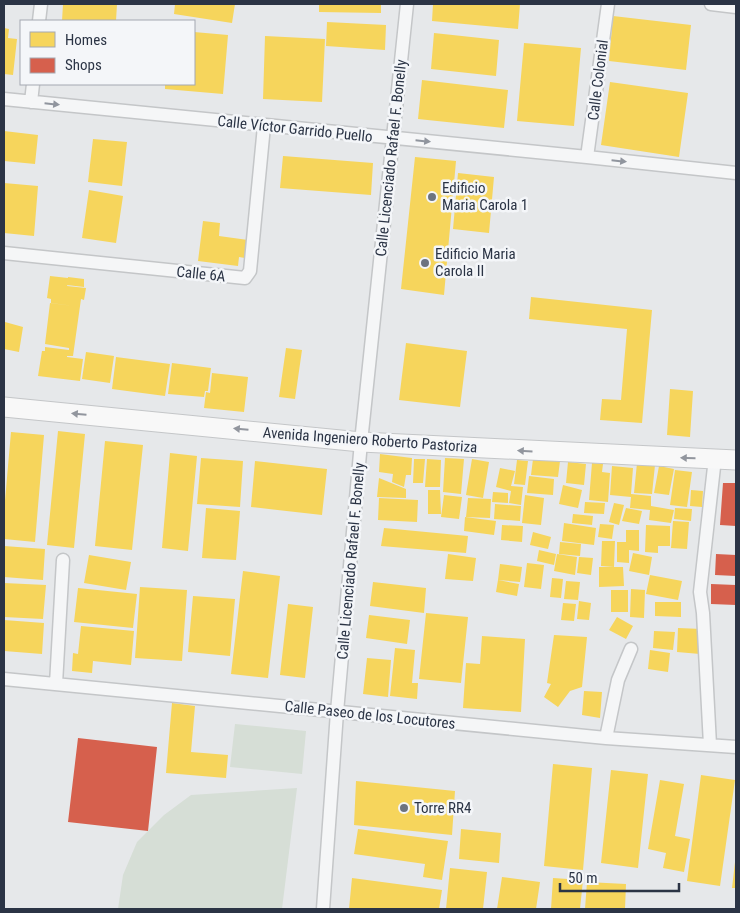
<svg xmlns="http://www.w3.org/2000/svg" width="740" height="913" font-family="'Roboto Condensed',sans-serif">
  <rect width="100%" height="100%" fill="#e6e8ea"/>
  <path fill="#d6ded6" d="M235 724 306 731 302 774 230 767Z
    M297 788 282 909H118L123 875 137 842 164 815 191 795Z"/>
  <path fill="#f6d55c" d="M63 4H117L116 21H62Z
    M175 4H235L232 23 174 14Z
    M319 4H381V13L319 12Z
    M433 4H520L518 29 432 21Z
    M613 16 691 25 686 70 609 61Z
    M327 22 386 25 385 50 326 46Z
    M4 28 9 29 8 38 17 39 13 75 4 74Z
    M194 32 228 35 223 94 165 89V84H194Z
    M434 33 499 40 496 76 431 69Z
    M265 36 325 39 322 102 263 99Z
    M524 43 581 48 574 126 517 121Z
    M422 80 508 90 504 128 418 119Z
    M610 82 688 93 679 157 601 145Z
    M4 131 38 135 35 164 4 161Z
    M93 139 127 142 122 186 88 182Z
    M283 156 373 163 371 195 280 188Z
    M415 157 456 161 444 295 401 289Z
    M458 173 494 177 489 233 453 229Z
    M4 183 38 186 34 236 4 233Z
    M89 190 123 196 116 243 82 238Z
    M203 221 220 223 219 236 248 240 245 258 239 257 238 266 198 261Z
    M50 276 68 278 67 286 86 288 84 300 81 299 73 356H67V357L83 359 80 381 38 376 42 351H45V347L69 350V348L45 344 50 303 74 306 51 303V299L47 298Z
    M68 277 84 279V287L67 285Z
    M531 297 652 310 642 423 600 420 602 399 621 400 627 329 529 319Z
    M5 322 23 327 19 352 4 349Z
    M406 343 467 351 460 407 399 400Z
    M286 348 302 350 295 399 279 397Z
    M86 352 114 356 110 383 82 379Z
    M116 357 170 364 165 396 112 389Z
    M172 363 211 368 208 391H205L204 397 168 394Z
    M212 373 248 377 244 412 204 408 206 392 210 393Z
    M670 389 693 391 690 437 667 435Z
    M58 431 85 434 74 548 47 545Z
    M11 432 44 435 35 542 4 539V512Z
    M105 441 143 445 132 550 95 546Z
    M170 453 197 456 188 551 162 548Z
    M380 454 412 458 411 475H406L404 487 392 482 393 474 379 472Z
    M201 458 243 461 240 507 197 504Z
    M445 458 464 459 461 494 443 492Z
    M414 459H425L423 483H413Z
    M427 459 441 460 440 487H425Z
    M472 459 489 462 483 498 466 495Z
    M533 459 560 461 558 477 531 475Z
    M517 460 528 461 525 485 514 484Z
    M255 461 327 469 322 515 251 507Z
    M568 462 586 464 584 485 566 483Z
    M592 463 603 464 602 472 610 473 608 502 589 500Z
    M637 463 655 465 652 494 634 493Z
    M612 466 633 468 631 494 651 496V506L674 510 671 523 649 520 650 510 630 508 631 497 610 495Z
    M659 466 674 469 669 495 654 493Z
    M500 468 515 471 511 486 523 487 521 505 509 503 511 491 496 487Z
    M675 470 692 472 687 507 670 505Z
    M529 476 554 479 553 495 527 493Z
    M379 478 406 489V498L377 497Z
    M563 485 582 490 578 508 559 504Z
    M428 490H440L441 514H428Z
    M691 490 703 491 702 507 690 506Z
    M493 492 508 493V503L492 502Z
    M444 495 462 497 459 519 441 517Z
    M525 495 544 498 541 525 522 523Z
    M379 498 418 500 417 522 378 520Z
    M468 498 491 499 490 518 466 517Z
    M585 502 605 503 604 514 584 513Z
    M614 503 624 505 619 525 609 522Z
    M495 504 521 506 520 521 494 519Z
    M206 508 240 511 236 560 202 558Z
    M626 508 642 511 639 524 622 521Z
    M675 508 692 509 691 521 674 519Z
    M573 514 593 516 592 525 572 523Z
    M465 517 496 521 494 535 464 531Z
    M673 521 689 522 687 549 671 548Z
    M564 523 596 528 594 545 562 541Z
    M600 524 614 525 612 539 598 537Z
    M502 525 523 526 522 542 501 540Z
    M646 525 670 526V546H658V553L645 552Z
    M384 528 468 536 466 553 381 546Z
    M626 530H639V551L629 550V563L617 562V542H626Z
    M533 532 551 537 548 549 530 545Z
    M602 541H615L614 567 601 566Z
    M560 542 581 544 580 556 559 554Z
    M4 546 45 549 43 580 4 577Z
    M539 550 556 554 554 565 537 561Z
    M633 553 652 557 649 575 629 571Z
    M448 554 476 558 473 581 445 579Z
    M557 554 577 557 575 575 554 571Z
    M89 555 131 562 126 590 84 583Z
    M579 557 593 558 591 575 577 573Z
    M527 563 544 565 541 589 524 587Z
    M500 564 522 567 520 582 498 580Z
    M599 567H623L624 586 599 587Z
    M243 571 280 576 268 678 231 674Z
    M650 575 682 581 678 600 646 594Z
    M552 578 563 579 561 598 550 597Z
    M498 580 519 584 517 596 496 592Z
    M566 581 580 582 578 600 564 599Z
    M373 582 426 588 424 613 370 606Z
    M4 583 46 585 43 619 4 617Z
    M140 587 187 590 182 661 135 658Z
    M78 588 137 594 133 628 74 622Z
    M631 589 645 590 644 618 630 617Z
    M611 590H628V612H611Z
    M193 596 235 599 230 656 188 652Z
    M579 601 591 603 589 620 577 619Z
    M655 602H681V617L655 616Z
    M563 603 576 604 574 621 561 620Z
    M288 604 313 607 305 678 280 675Z
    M426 613 468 617 461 683 419 679Z
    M369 615 410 620 407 644 366 638Z
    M617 617 633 626 626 639 609 630Z
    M4 620 44 623 42 654 4 651Z
    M81 626 134 631 131 665 93 661 92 673 72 671 73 653 78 654Z
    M678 628 702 629 700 654 677 652Z
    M654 631 675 632 673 650 653 648Z
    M554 635 587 637 582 687 570 691 558 707 544 697 551 684 547 683Z
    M482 636 525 639 521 712 463 708 466 663 480 664Z
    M395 648 415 650 412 683H418L417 699 390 696Z
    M650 650 670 653 668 672 648 669Z
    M367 658 391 660 388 697 363 694Z
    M584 691 602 692 600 718 582 715Z
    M172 703 195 706 191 752 228 755 226 778 166 773Z
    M553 764 592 768 583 870 544 866Z
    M611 770 648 774 638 868 601 863Z
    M701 775 735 780 720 886 687 881Z
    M660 780 684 784 675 836 690 839 684 872 663 868 666 853 648 849Z
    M356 781 455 791 452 835 354 825Z
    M358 829 448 841 442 880 423 877 425 864 354 854Z
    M461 829 501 833 499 863 459 859Z
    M735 862H736V888H732Z
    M450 868 487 872 483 909H446Z
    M502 877 540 882 536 909H497Z
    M352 878 442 890 439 909H349Z
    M553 878 583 880 580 909H551Z
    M587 882 626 884 625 909H585Z"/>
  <path fill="#d6604d" d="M723 483H736V526L720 525Z
    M716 554 736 555V576L715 575Z
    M711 584 736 585V605L711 604Z
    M78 738 157 747 148 831 68 822Z"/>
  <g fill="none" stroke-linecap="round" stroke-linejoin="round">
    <g stroke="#c4c6c8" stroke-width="15">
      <path id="street" d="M711 4 736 7
        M39 21 41 4
        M4 99 587 157 736 173
        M31 102 33 84
        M587 157 608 4
        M4 253 245 278 250 271 264 126
        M4 679 606 738 736 747
        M56 684 63 560
        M606 738 618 680 631 649
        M710 745 703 613 700 592 715 458
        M323 909 337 712 361 442 407 4"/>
    </g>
    <g stroke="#c4c6c8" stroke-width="21">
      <path id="secondary" d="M4 407 361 442 736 460"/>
    </g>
    <use href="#street" stroke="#f5f6f7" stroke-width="12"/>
    <use href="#secondary" stroke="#f8f8f8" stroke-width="19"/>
  </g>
  <defs><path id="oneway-solid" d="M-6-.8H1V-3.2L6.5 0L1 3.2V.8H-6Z" transform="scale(1.25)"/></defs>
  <g fill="#90959e">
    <use href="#oneway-solid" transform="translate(52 104) rotate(6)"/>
    <use href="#oneway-solid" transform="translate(423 141) rotate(6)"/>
    <use href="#oneway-solid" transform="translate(619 161) rotate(6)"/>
  </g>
  <g fill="#92969e">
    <use href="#oneway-solid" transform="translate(79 414) rotate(-175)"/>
    <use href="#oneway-solid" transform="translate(241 429) rotate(-175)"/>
    <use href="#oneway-solid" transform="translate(525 451) rotate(-177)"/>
    <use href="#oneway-solid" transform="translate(688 458) rotate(-179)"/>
  </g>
  <g fill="#6c737f" stroke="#f4f6f9" stroke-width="2">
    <circle cx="432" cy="197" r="5"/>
    <circle cx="425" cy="263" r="5"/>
    <circle cx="404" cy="808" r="5"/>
  </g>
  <g text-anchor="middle" stroke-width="5" stroke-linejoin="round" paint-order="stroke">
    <g font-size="15" fill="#2b3445" stroke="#f4f6f9">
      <text transform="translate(598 80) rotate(-83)" y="5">Calle Colonial</text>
      <text transform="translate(295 129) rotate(6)" y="5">Calle Víctor Garrido Puello</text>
      <text transform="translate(391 158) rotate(-84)" y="5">Calle Licenciado Rafael F. Bonelly</text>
      <text transform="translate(201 274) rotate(6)" y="5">Calle 6A</text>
      <text transform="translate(370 440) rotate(4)" y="5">Avenida Ingeniero Roberto Pastoriza</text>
      <text transform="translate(351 561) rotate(-85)" y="5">Calle Licenciado Rafael F. Bonelly</text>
      <text transform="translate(370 715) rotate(6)" y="5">Calle Paseo de los Locutores</text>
    </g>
    <g font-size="15" fill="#2b3445" stroke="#f4f6f9" text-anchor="start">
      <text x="442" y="193">Edificio<tspan x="442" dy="17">Maria Carola 1</tspan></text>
      <text x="435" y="259">Edificio Maria<tspan x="435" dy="17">Carola II</tspan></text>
      <text x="414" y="813">Torre RR4</text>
    </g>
  </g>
  <rect width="740" height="913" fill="none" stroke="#2b3445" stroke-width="10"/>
  <rect x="20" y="20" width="175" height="65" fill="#f4f6f9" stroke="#a4a8b1"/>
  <rect x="30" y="32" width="25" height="15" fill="#f6d55c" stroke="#a4a8b1"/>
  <text x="65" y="45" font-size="15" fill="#2b3445">Homes</text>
  <rect x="30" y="58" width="25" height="15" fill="#d6604d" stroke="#a4a8b1"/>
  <text x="65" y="70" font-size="15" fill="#2b3445">Shops</text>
  <path d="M560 883v8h119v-8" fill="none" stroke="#2b3445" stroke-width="2.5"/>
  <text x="568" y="883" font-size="15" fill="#2b3445" stroke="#f4f6f9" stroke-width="4" paint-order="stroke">50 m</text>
</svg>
